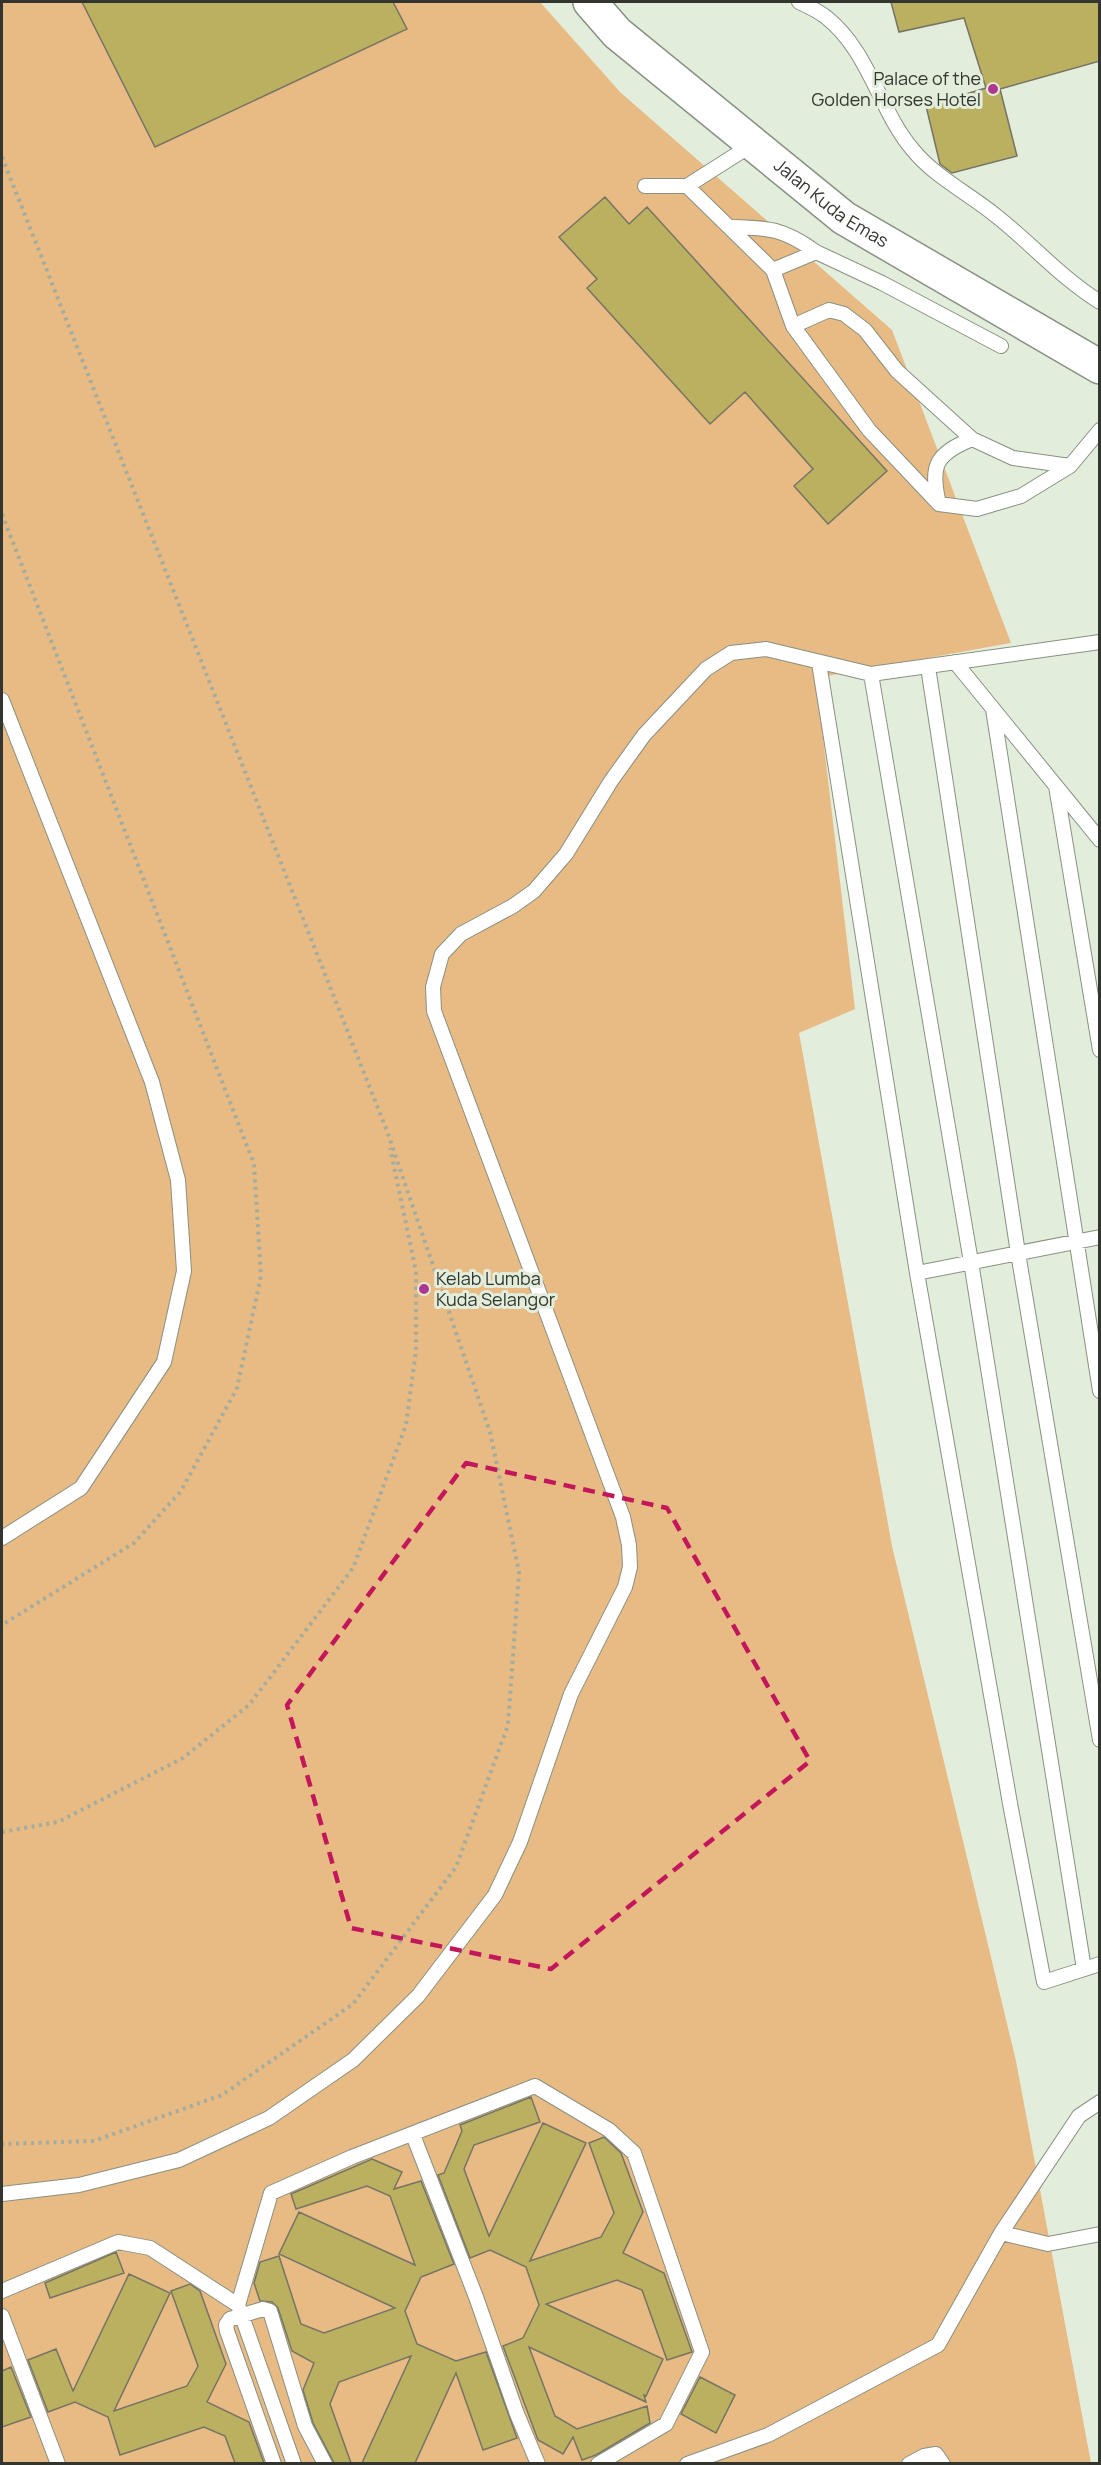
<svg xmlns="http://www.w3.org/2000/svg" width="1101" height="2465" font-family="Manrope,sans-serif">
  <rect width="100%" height="100%" fill="#e3eddc"/>
  <path fill="#e8ba84" d="M2 2H540L620 92 892 330 1011 643 816 678 855 1009 799 1033 892 1546 1016 2061 1091 2463H2Z"/>
  <path fill="#bbaf60" stroke="#767464" stroke-width="1.5" d="M82 2H393L407 29 155 147Z
    M891 2H1100V61L1000 89 1017 156 952 173 940 164 926 106 986 88 964 18 899 32Z
    M605 197 629 224 647 207 887 471 828 524 794 486 813 469 745 392 710 424 587 288 597 279 559 237Z
    M531 2097 540 2122 474 2145 464 2169 489 2236 543 2123 586 2143 530 2261 601 2237 614 2213 589 2143 604 2137 621 2153 643 2212 623 2253 664 2273 692 2352 667 2360 642 2290 617 2280 546 2304 663 2359 646 2396 644 2395 646 2402 529 2347 555 2416 577 2429 647 2406 650 2423 596 2455 582 2460 573 2437 563 2454 538 2440 503 2346 523 2338 539 2305 526 2267 490 2250 470 2258 438 2175 444 2173 462 2131 460 2125Z
    M372 2159 402 2172 394 2189 421 2181 454 2264 421 2277 405 2311 417 2344 456 2361 486 2352 517 2438 483 2450 456 2373 415 2463H362L411 2356 339 2382 330 2404 351 2463H334L313 2423 303 2390 314 2363 292 2351 278 2308 272 2302 260 2301 254 2283 260 2262 279 2256 301 2324 324 2333 395 2308 279 2254 299 2212 415 2265 390 2196 367 2186 296 2209 291 2194Z
    M116 2252 124 2273 50 2298 45 2283Z
    M129 2274 170 2293 114 2411 187 2386 198 2366 171 2291 190 2284 200 2291 226 2364 207 2402 249 2422 264 2463H235L225 2436 204 2427 120 2455 108 2417 75 2402 48 2412 28 2360 56 2349 73 2391Z
    M11 2367 31 2417 2 2427V2371Z
    M700 2377 735 2395 716 2433 681 2414Z"/>
  <g fill="none" stroke-linecap="round" stroke-linejoin="round">
    <g stroke="#889182" stroke-width="16">
      <path id="lane" d="M799 2C808 6 818 11 826 17 869 51 879 110 913 150 935 177 968 193 995 215 1031 243 1061 278 1100 302
        M645 186H687L773 270 793 326 869 430 939 504 977 509 1021 496 1070 466 1100 430
        M687 186 753 144
        M730 227C769 228 783 228 816 252
        M773 270 816 252 882 283 1001 346
        M793 326 829 310 844 314 865 330 897 371 972 439 1013 458 1070 466
        M939 504C930 466 935 454 972 439
        M955 662 1100 840
        M819 663 917 1273
        M928 667 1018 1253 1100 1740
        M871 674 971 1262 1084 1969
        M2 700 152 1082 178 1180 184 1271 164 1362 81 1488 2 1538
        M993 709 1100 1391
        M1056 786 1100 1050
        M1100 1237 917 1273 1011 1809 1044 1982 1100 1964
        M413 2135 476 2297 517 2414 538 2464
        M2 2194 79 2185 179 2160 269 2118 353 2060 418 1996 495 1895 520 1842 571 1694 625 1587 630 1567 629 1545 623 1517 434 1011 433 987 442 954 461 934 513 906 534 891 566 854 611 781 644 735 706 669 731 653 766 649 871 674 1100 642
        M1001 2233 1048 2244 1100 2234
        M2 2291 118 2242 150 2248 238 2305
        M2 2316 58 2464
        M274 2464 227 2331 226 2325 230 2319 263 2309 270 2311 305 2426 325 2464
        M294 2464 238 2305 271 2193 352 2157 535 2086 609 2130 634 2153 702 2352 666 2424 598 2464
        M687 2464 768 2435 938 2345 1001 2233 1079 2116 1100 2102
        M909 2464 924 2456 936 2454 943 2464"/>
    </g>
    <g stroke="#889182" stroke-width="36">
      <g id="secondary">
        <path id="s1" d="M590 2 617 33 844 218 1100 367"/>
      </g>
    </g>
    <path stroke="#a4ac9e" stroke-width="4" stroke-dasharray="3 4.5" stroke-linecap="butt" d="M2 157 387 1131 490 1432 519 1572 508 1725 456 1867 353 2004 222 2095 94 2141 2 2144
      M2 514 254 1164 261 1276 237 1388 181 1491 134 1543 2 1625
      M2 1832 58 1822 183 1758 249 1705 353 1568 406 1425 416 1350V1271L390 1148"/>
    <use href="#lane" stroke="#fff" stroke-width="14"/>
    <use href="#secondary" stroke="#fff" stroke-width="33"/>
  </g>
  <path fill="none" stroke="#c2185b" stroke-width="4.5" stroke-dasharray="12 8" stroke-linejoin="round" d="M466 1463 667 1508 810 1761 551 1969 351 1928 287 1705Z"/>
  <g fill="#ad3890" stroke="#e3eddc" stroke-width="2">
    <circle cx="993" cy="89" r="6"/>
    <circle cx="424" cy="1289" r="6"/>
  </g>
  <g text-anchor="middle" stroke-width="6" stroke-linejoin="round" paint-order="stroke">
    <g font-size="18" fill="#32362f" stroke="#e3eddc" text-anchor="end">
      <text x="981" y="85">Palace of the<tspan x="981" dy="21">Golden Horses Hotel</tspan></text>
      <text x="436" y="1285" text-anchor="start">Kelab Lumba<tspan x="436" dy="21">Kuda Selangor</tspan></text>
    </g>
    <g font-size="18" fill="#32362f" stroke="#e3eddc">
      <text dy="6" stroke="none"><textPath href="#s1" startOffset="315">Jalan Kuda Emas</textPath></text>
    </g>
  </g>
  <rect width="1101" height="2465" fill="none" stroke="#32362f" stroke-width="6"/>
</svg>
